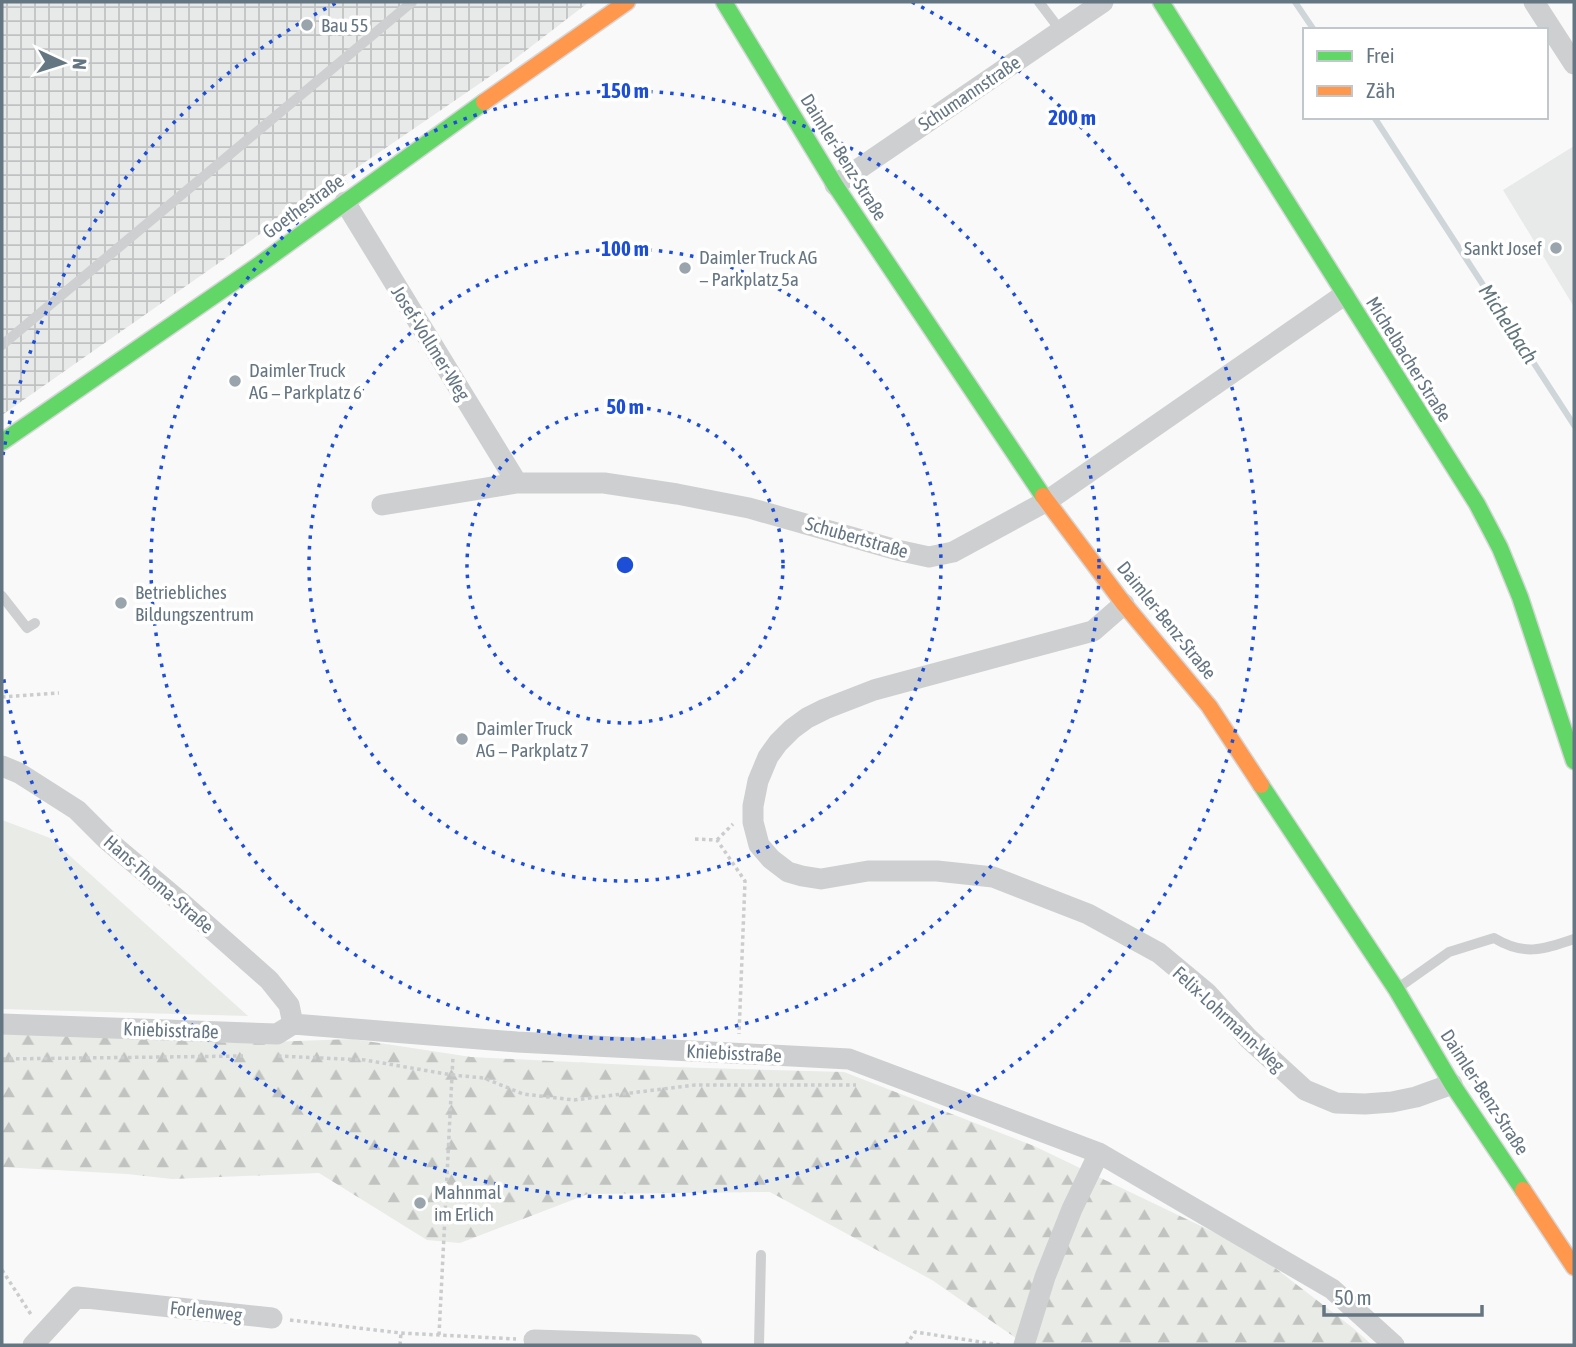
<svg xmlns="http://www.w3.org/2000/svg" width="1576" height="1347" font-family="'Asap Condensed',sans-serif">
  <defs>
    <pattern id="industrial-grid" width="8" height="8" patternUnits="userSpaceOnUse" patternTransform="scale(1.75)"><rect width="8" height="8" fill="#e8e9e9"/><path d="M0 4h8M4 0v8" fill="none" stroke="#c0c1c2"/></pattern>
    <pattern id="forest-firs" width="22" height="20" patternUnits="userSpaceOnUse" patternTransform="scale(1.75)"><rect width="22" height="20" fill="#e8ebe6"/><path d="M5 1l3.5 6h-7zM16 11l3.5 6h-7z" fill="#c0c3c0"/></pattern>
  </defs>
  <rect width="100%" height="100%" fill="#f9f9f9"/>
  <path fill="#e8e9e9" d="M1574 146V307L1503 190Z"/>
  <path fill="url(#industrial-grid)" d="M2 2H589L511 62 263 232 2 415Z"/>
  <path fill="#e8ebe6" d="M2 820 50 838 248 1016 2 1009Z"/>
  <path fill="url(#forest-firs)" d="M2 1032 239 1043 353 1039 471 1057 671 1067 844 1072 1034 1146 1253 1251 1353 1328 1372 1345H1026L932 1280 770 1192 588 1194 460 1243 427 1240 319 1173 172 1179 127 1174 2 1167Z"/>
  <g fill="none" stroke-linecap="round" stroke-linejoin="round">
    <path stroke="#ced6d9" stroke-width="6" d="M1295 2 1314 30
      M1374 117 1574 425"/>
    <g stroke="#d5d6d7" stroke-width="19">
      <path id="fast" d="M724 2 835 185 1043 496
        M1161 2 1477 504 1500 548 1520 597 1574 761
        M2 442 260 264 484 102
        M1261 785 1396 989 1452 1084 1523 1190"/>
    </g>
    <g stroke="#d5d6d7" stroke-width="19">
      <path id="slow" d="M484 102 627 2
        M1043 496 1124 604 1209 706 1261 785
        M1523 1190 1574 1267"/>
    </g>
    <path stroke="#cbcccd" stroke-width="3.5" stroke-dasharray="3.5 3.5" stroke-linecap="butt" d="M2 697 59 693
      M695 839 717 840 745 881 739 1034
      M717 840 733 824
      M278 1056 365 1060 452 1075 484 1078 523 1094 574 1100 695 1085H856
      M2 1059 243 1056
      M2 1270 32 1316
      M290 1320 401 1333 516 1339
      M439 1335 453 1056
      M400 1345 401 1333
      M906 1345 915 1332 1001 1345"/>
    <path stroke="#cecfd0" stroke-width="10" d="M1039 2 1061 31
      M2 345 412 2
      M2 596 27 628 35 623
      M1398 988 1449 952 1494 938C1524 956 1542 950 1574 939
      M759 1345 761 1255"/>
    <path stroke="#cecfd0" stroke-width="21" d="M1534 2 1574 64
      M835 185 1103 2
      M345 202 517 483
      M382 505 517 483H604L677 494 749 508 897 550 929 557 953 552 1047 501 1344 295
      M1124 604 1093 631 874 690 825 709 807 718 792 729 778 743 768 757 758 781 753 806V822L759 845 771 859 788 872 802 876 821 879 868 871H937L993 877 1088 914 1159 953 1207 993 1248 1038 1305 1090 1336 1103 1365 1104 1392 1102 1416 1097 1452 1084
      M2 766 19 773 77 810 107 840 183 904 269 980 289 1005 293 1024
      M2 1024 277 1034 293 1024 517 1042 849 1059 1099 1153 1332 1289 1394 1345
      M534 1340 692 1345
      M33 1345 77 1297 272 1318
      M1024 1345 1045 1277 1072 1209 1099 1153"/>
    <use href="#fast" stroke="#63d668" stroke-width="16"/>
    <use href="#slow" stroke="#ff974d" stroke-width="16"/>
  </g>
  <g fill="none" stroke="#1d4ed8" stroke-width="3.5" stroke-dasharray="3.5 7">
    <circle cx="625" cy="565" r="158"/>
    <circle cx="625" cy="565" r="316"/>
    <circle cx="625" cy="565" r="474"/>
    <path d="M3 455A632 632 0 0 1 338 2M912 2A632 632 0 1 1 3 675"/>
  </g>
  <g fill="#99a4ac" stroke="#fff" stroke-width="2.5">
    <circle cx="307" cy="25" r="7"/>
    <circle cx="1556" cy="248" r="7"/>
    <circle cx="685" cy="268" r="7"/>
    <circle cx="235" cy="381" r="7"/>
    <circle cx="121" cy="603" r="7"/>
    <circle cx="462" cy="739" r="7"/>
    <circle cx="420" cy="1203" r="7"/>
  </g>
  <g text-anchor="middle" stroke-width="7" stroke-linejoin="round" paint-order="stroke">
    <g font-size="19" fill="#657683" stroke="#fff" text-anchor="start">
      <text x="321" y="32">Bau 55</text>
      <text x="1542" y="255" text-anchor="end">Sankt Josef</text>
      <text x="699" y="264">Daimler Truck AG<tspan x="699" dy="22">− Parkplatz 5a</tspan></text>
      <text x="249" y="377">Daimler Truck<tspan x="249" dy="22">AG − Parkplatz 6</tspan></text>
      <text x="135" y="599">Betriebliches<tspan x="135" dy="22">Bildungszentrum</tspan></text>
      <text x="476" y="735">Daimler Truck<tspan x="476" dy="22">AG − Parkplatz 7</tspan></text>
      <text x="434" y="1199">Mahnmal<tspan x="434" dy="22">im Erlich</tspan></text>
    </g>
    <g font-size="19" fill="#657683" stroke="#fff">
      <text transform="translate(969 93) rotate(-34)" y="7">Schumannstraße</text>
      <text transform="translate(844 157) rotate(58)" y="7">Daimler-Benz-Straße</text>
      <text transform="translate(303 206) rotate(-36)" y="7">Goethestraße</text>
      <text transform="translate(431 343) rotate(58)" y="7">Josef-Vollmer-Weg</text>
      <text transform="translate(1409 359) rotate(58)" y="7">Michelbacher Straße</text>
      <text transform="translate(857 537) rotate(16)" y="7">Schubertstraße</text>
      <text transform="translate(1167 620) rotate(51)" y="7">Daimler-Benz-Straße</text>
      <text transform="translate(159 884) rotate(41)" y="7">Hans-Thoma-Straße</text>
      <text transform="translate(1229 1019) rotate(43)" y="7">Felix-Lohrmann-Weg</text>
      <text transform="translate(171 1030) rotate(2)" y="7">Kniebisstraße</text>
      <text transform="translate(734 1053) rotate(3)" y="7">Kniebisstraße</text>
      <text transform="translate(1485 1092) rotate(57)" y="7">Daimler-Benz-Straße</text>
      <text transform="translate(206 1311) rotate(6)" y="7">Forlenweg</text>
    </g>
    <g font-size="21" font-style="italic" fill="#60757c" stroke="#fff">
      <text transform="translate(1508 324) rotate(57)" y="7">Michelbach</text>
    </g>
  </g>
  <circle cx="625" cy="565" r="10" fill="#1d4ed8" stroke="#fff" stroke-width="3.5"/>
  <g font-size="21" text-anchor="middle" font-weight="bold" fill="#1d4ed8" stroke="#fff" stroke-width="7" stroke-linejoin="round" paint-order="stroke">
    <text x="625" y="98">150 m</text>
    <text x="1072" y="125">200 m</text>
    <text x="625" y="256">100 m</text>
    <text x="625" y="414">50 m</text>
  </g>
  <rect width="1576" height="1347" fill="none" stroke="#657683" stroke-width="7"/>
  <rect x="1303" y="28" width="245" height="91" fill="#ffffff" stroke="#c1c8cd" stroke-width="2"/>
  <rect x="1317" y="51" width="35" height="10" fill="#63d668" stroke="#c1c8cd" stroke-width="2"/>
  <text x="1366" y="63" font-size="21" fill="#657683">Frei</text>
  <rect x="1317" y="86" width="35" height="10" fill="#ff974d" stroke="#c1c8cd" stroke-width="2"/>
  <text x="1366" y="98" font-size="21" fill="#657683">Zäh</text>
  <g transform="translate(63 63) rotate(94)" stroke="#ffffff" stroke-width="5" paint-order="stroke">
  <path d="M0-5L12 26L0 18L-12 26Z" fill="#657683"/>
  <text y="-10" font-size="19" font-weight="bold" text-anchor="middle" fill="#657683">N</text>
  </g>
  <path d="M1324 1305v10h158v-10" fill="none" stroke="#657683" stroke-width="3.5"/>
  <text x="1334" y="1305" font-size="21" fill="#657683" stroke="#ffffff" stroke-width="5" paint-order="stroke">50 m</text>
</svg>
